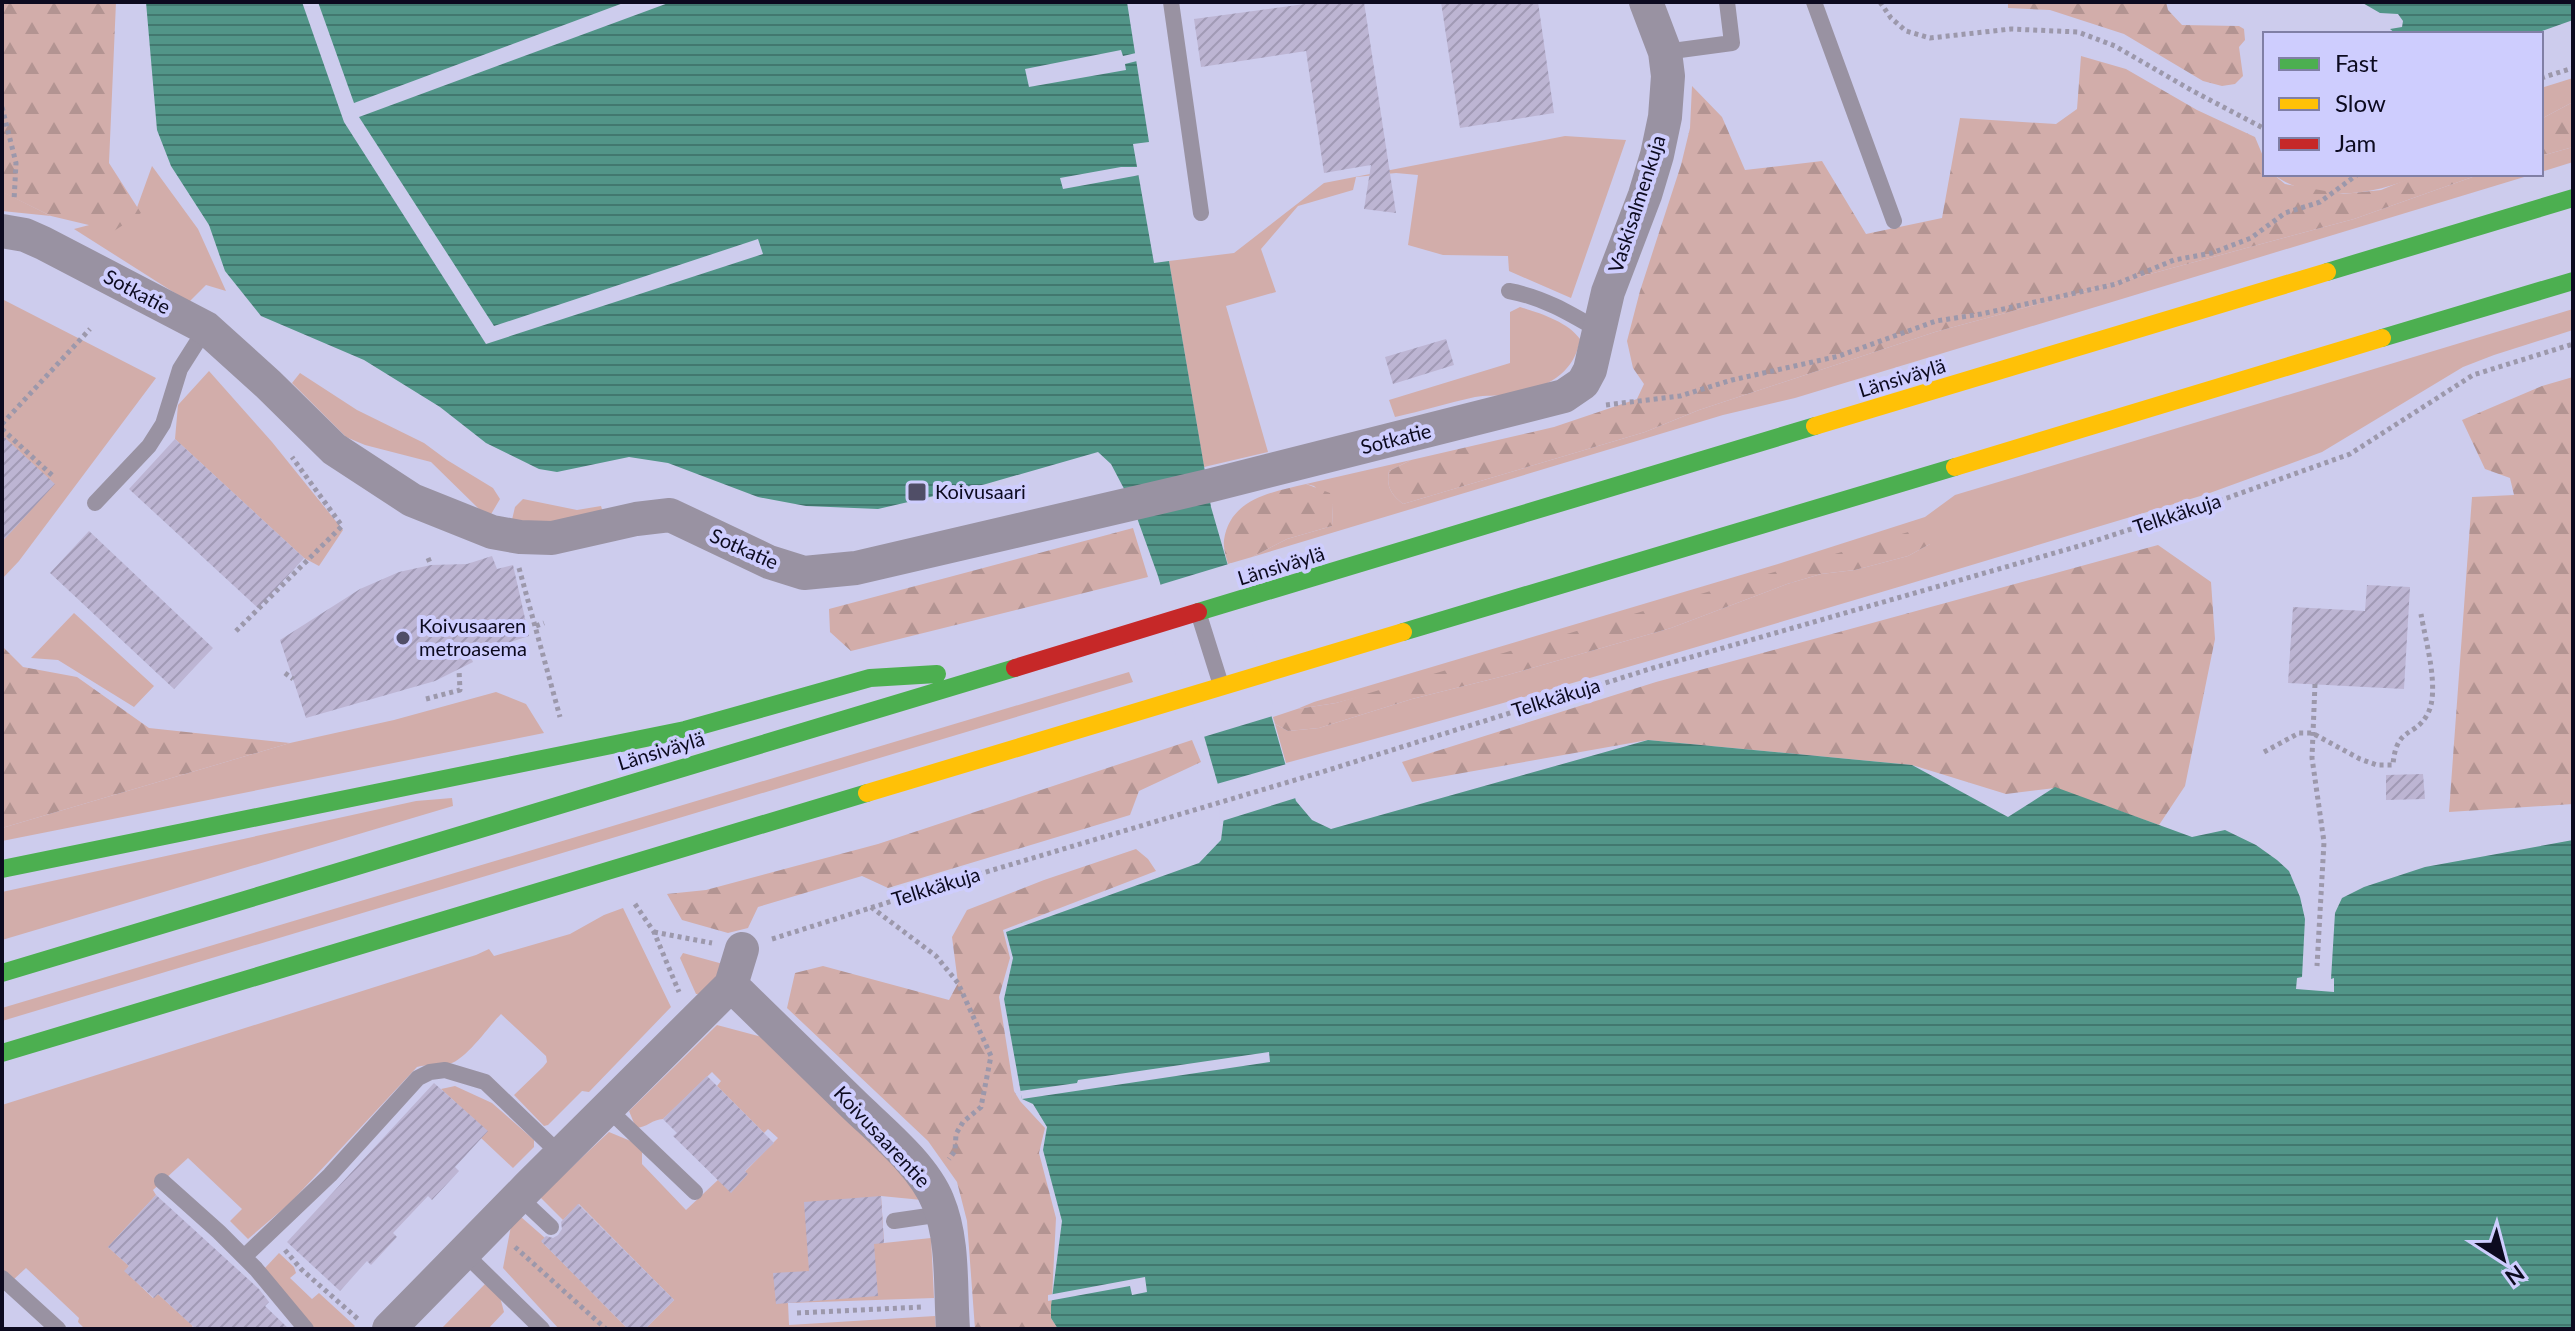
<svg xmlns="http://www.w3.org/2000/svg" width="2575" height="1331" font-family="Lato,sans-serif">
  <defs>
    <pattern id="forest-firs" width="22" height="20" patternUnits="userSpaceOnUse" patternTransform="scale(2)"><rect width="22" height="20" fill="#d2adaa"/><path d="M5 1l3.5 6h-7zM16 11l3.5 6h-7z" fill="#b39492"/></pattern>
    <pattern id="water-rules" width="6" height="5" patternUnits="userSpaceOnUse" patternTransform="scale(2)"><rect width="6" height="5" fill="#529588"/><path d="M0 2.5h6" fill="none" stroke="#42786f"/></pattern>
    <pattern id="building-hatch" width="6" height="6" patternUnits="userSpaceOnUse" patternTransform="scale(2)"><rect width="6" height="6" fill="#bdb5d3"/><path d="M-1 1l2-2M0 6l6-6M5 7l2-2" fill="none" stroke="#a19ab5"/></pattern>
  </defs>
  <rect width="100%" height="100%" fill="#cdcced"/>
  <path fill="#d2adaa" d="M2573 78V102L2541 119V88Z
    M1565 136 1626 140 1571 298 1509 271 1508 256 1443 255 1408 245 1418 175 1396 173 1356 177 1353 190 1298 206 1261 249 1276 292 1226 306 1268 452 1204 467 1169 261 1234 253 1324 183Z
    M2573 147V162L2541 172V156Z
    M152 166 198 229 226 291 206 285 189 302 74 229 135 213Z
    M2273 174H2420C2379 195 2312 205 2273 174Z
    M2481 174H2534L1795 398 1723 415 1252 557 1287 539 1332 526 1333 505 1314 486 1306 484 1411 460 1389 471C1386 487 1391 494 1403 504L1645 432 1699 410 1935 332 2354 219Z
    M2 192H3L51 216 2 211Z
    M2 299 156 378 19 561 2 579Z
    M1520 307C1540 313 1568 322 1580 339 1574 377 1541 390 1506 395 1496 396 1485 395 1475 397 1448 403 1422 411 1395 417L1389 400 1510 363V312Z
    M2573 309V330L2494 355 2463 367 2322 452 2207 494C1901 586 1595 680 1286 763L1275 724 1288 731 1319 728 1412 699 1504 676 1671 628 1787 584 1821 574 1855 570 1908 556 1930 544 1336 703 1297 709 1314 702 1778 564 1925 517 1955 495Z
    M209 371 272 442 343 530 319 566 304 558 175 439 178 405Z
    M300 373 357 410 424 443 447 460 493 488 500 499 490 516 479 509 431 462 365 445 346 437 292 383Z
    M523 499 577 510 601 506 604 516 557 526 511 524 515 507Z
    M74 613 154 686 134 707 58 660 31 658Z
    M1129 672 1133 682 2 1021V1008Z
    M496 692 526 704 544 733 2 841V828L290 743 394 720Z
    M452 798 453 806 2 940V892L416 801Z
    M623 908 671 1007 589 1092 582 1091 548 1125 544 1126 514 1095 543 1067 547 1062 546 1056 501 1014C488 1027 466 1060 449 1064 438 1066 428 1064 417 1067L290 1203 248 1239 230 1221 242 1209 188 1158 153 1190 156 1195 108 1247 129 1266 125 1271 153 1298 158 1294 193 1326 190 1329H85L78 1322 79 1318 26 1268 13 1280 2 1270V1105L476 955 489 949 494 956 570 934 604 915Z
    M683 953 723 964 725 968 699 994H696L680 958Z
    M717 1025 762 1037 893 1162 922 1200 881 1196 884 1243 931 1238 934 1298 788 1303 789 1325 935 1316 936 1329H645L674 1300 579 1204 563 1220 540 1197 609 1132 633 1142 642 1152V1164L686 1210 720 1178 730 1187 778 1138 768 1129 764 1133 717 1086 721 1081 712 1072 663 1119C653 1119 646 1128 636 1128L629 1111Z
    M455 1086 492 1103 534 1140V1147L513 1168 481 1138 487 1131 441 1089Z
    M521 1217 545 1238 542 1242 628 1329H559L503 1268 511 1226Z
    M279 1253 294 1267 296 1273 290 1278 312 1299 319 1293 355 1326 352 1329H314L265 1272V1268Z
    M485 1284 500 1297 504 1312 488 1329H441Z"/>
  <path fill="url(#forest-firs)" d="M2 2H116L109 163 141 213 114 231 51 216 2 192Z
    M2008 2H2166L2168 10 2182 25 2239 26 2244 29 2245 40 2239 47 2243 76 2235 84 2222 86 2203 81 2124 34 2050 10 2008 8Z
    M2081 56 2126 69 2197 110 2255 137 2265 161V174H2273L2285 184 2343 194 2381 190 2420 174H2481L2354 219 1935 332 1699 410 1645 432 1403 504C1391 494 1386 487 1389 471L1411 460 1554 427 1637 399 1644 384 1633 368 1627 341 1640 291 1681 165 1690 128 1692 86 1722 117 1745 170 1822 161 1866 234 1942 218 1960 118 2056 124 2077 109Z
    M2573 102V147L2541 156V119Z
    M2573 377V804L2449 812 2472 497 2514 495 2510 478 2485 469 2462 420 2542 386Z
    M1306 484 1330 493 1333 505 1332 526 1287 539 1252 557 1228 564C1226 557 1223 547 1224 540 1230 498 1273 492 1306 484Z
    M1925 527 1931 534 1930 544 1908 556 1855 570 1821 574 1787 584 1671 628 1504 676 1412 699 1319 728 1288 731 1275 724 1273 717 1297 709 1336 703Z
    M1133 528 1148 577 851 651 830 632 829 609Z
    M2158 545 2211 582 2215 639 2185 786 2159 825 2055 788 2006 794 1912 765 1648 740 1412 782 1402 762 1656 682Z
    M2 646 23 667 77 677 149 728 290 743 2 828Z
    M1192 740 1201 762 1139 791 1130 815 888 888 862 876 758 907 748 928 728 933 682 920 667 894 706 890 878 844Z
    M1136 849 1148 859 1156 871 1003 930 1010 958 999 997 1014 1091 1020 1101 1045 1128 1039 1153 1056 1218 1051 1318 1058 1329H975L967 1221 957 1182 928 1141 787 1008 795 973 823 966 949 1000 958 983 952 937 967 910 1044 880Z"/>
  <path fill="url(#water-rules)" d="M146 2H1127L1149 142 1133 144 1154 263 1169 261 1211 507 1296 801 1312 820 1331 829 1648 740 1912 765 2008 817 2055 787 2192 837 2225 830 2256 845 2277 860 2289 871 2300 897 2305 919 2302 977 2297 978 2296 989 2334 992V978L2331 979 2335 913 2342 898 2364 887 2425 867 2573 840V1329H1058L1051 1318V1306L1062 1221 1043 1150 1047 1127 1033 1104 1022 1099 1004 999 1013 958 1006 932 1199 863 1221 840 1225 809 1158 576 1132 504 1111 464 1098 452 986 484 878 509 806 506 758 497 668 463 629 457 557 472 539 469 486 443 440 407 364 360 261 316 225 271 209 225 171 166 157 130Z
    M2361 2H2573V20L2534 34H2396L2390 29 2402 27 2403 21 2398 14 2380 13Z"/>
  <path fill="#cdcced" d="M302 2H318L354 103 626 2H671L359 117 494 326 758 239 763 254 486 344 344 122Z
    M1121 50 1123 56 1136 53 1137 61 1125 64 1126 70 1029 87 1025 69Z
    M1121 167H1138L1140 175 1063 189 1060 178Z
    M1232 563 1276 715 1200 738 1156 586Z
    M1290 763 1299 797 1219 822 1220 809 1213 785Z
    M1269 1052 1270 1062 1022 1099 1020 1091 1077 1083 1078 1080Z
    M1145 1277 1147 1292 1132 1295 1130 1286 1048 1301V1295Z"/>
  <path fill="url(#building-hatch)" d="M1319 2H1364L1396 213 1364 209 1371 165 1324 173 1306 51 1201 67 1194 19Z
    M1441 2H1538L1554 113 1460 128Z
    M1446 339 1454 365 1393 384 1385 357Z
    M2 435 55 484 2 542Z
    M175 439 304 558 258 608 129 489Z
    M89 531 213 648 174 689 50 573Z
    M492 556 497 569 513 565 529 636 470 655 473 662 435 681 306 718 280 640 360 589 399 572 431 565 467 564Z
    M2367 585 2410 587 2404 689 2288 683 2293 607 2365 611Z
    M2423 774 2425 799 2386 800V775Z
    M707 1076 774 1143 745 1171 748 1174 731 1193 673 1136 677 1133 663 1119Z
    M434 1083 488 1131 455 1167 459 1171 432 1200 428 1196 393 1233 397 1237 371 1265 367 1261 340 1291 287 1242Z
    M156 1195 259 1289 269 1302 265 1306 289 1329H196L158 1294 154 1298 124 1271 129 1266 108 1247Z
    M881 1196 884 1243 874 1244 878 1296 776 1304 773 1273 809 1271 804 1202Z
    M578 1204 674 1300 645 1329H628L541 1241 546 1236 553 1238 558 1235 562 1229 561 1222Z"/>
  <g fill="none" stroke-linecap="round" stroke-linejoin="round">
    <path stroke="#9c98ab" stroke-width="5" stroke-dasharray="4 4" stroke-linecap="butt" d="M1880 2 1891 18 1906 31 1930 38 2011 29 2078 32 2115 46 2191 90 2265 129
      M2541 78 2573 68
      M2 107 16 163 14 201
      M1606 405 1680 396 1732 380 1839 356 1936 321 1981 314 2116 284 2174 260 2212 253 2251 238 2285 213 2320 202 2358 174
      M2 424 90 329
      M2 429 54 477
      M428 558 431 565
      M519 568 560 717
      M536 626 544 623
      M236 631 342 526 292 457
      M285 673 293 679
      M2315 684 2312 758 2324 842 2317 966
      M426 699 460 690 459 670
      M2264 752 2299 733H2312L2360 759 2377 765H2393C2396 726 2414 738 2427 715 2441 692 2425 639 2421 614
      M635 904 654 932 679 992
      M871 907 936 956 958 983 991 1056 981 1107 963 1122 956 1134 955 1151 949 1159
      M654 932 712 943
      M772 939 959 880 1322 772 1653 668 2079 546 2227 498 2350 454 2473 375 2573 344
      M515 1247 606 1329
      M285 1250 301 1269 359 1320
      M797 1313 922 1307"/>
    <path stroke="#9992a2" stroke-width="16" d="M1171 2 1201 213
      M1814 2 1894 221
      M1665 52 1732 43 1727 2
      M1509 291C1543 297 1571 314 1600 331
      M95 503 149 446 163 424 180 369 206 328
      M1199 615 1221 685
      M607 1108 695 1192
      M162 1181 219 1232 256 1269 306 1329
      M518 1196 551 1227
      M894 1221 942 1214
      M463 1252 542 1329
      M244 1257 330 1175 418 1078 430 1072 445 1070 485 1082 561 1155
      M2 1278 58 1329"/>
    <path stroke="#9992a2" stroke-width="34" d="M2 231 25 235 43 243 206 328 268 384 334 449 412 500 492 532 520 537 552 538 636 519 670 515 769 562 804 573 856 568 1212 485 1564 396 1583 383 1590 370 1608 292 1645 195 1657 155 1665 117 1668 76 1665 52 1646 2
      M731 985C772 1025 813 1065 854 1105 882 1132 924 1166 938 1202 954 1240 950 1288 953 1329
      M389 1329 528 1187 731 985 742 949"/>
    <path stroke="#4caf50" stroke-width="18" d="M2327 272 2573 198
      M2382 338 2573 281
      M1198 612 1815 426
      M1403 632 1955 467
      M2 869 685 730 870 678 937 674
      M2 973 1015 668
      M2 1053 867 793"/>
    <path stroke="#ffc107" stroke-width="18" d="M1815 426 2327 272
      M1955 467 2382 338
      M867 793 1403 632"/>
    <path stroke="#c62828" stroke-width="18" d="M1015 668 1198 612"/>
  </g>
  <g fill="#504e67" stroke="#cecdfe" stroke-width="3">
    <rect x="907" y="482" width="20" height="20" rx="4"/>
    <circle cx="403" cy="638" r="8"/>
  </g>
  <g text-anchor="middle" stroke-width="8" stroke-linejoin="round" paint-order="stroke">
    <g font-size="20" fill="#0c0a1f" stroke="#cecdfe">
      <text transform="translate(1637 204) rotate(-72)" y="7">Vaskisalmenkuja</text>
      <text transform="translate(137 292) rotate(28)" y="7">Sotkatie</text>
      <text transform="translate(1902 378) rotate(-17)" y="7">Länsiväylä</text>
      <text transform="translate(1396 439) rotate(-14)" y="7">Sotkatie</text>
      <text transform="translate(2177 514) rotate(-18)" y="7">Telkkäkuja</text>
      <text transform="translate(744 549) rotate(24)" y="7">Sotkatie</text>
      <text transform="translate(1281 566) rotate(-17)" y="7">Länsiväylä</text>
      <text transform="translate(1556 698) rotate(-17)" y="7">Telkkäkuja</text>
      <text transform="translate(661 751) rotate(-17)" y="7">Länsiväylä</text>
      <text transform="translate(936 887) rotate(-17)" y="7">Telkkäkuja</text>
      <text transform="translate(882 1137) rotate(47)" y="7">Koivusaarentie</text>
    </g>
    <g font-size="20" fill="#0c0a1f" stroke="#cecdfe" text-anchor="start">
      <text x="935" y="499">Koivusaari</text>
      <text x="419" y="633">Koivusaaren<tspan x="419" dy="23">metroasema</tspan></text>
    </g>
  </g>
  <rect width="2575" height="1331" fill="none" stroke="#0c0a1f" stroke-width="8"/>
  <rect x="2263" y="32" width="280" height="144" fill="#cecdfe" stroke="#807fa5" stroke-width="2"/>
  <rect x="2279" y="58" width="40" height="12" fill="#4caf50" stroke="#807fa5" stroke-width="2"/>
  <text x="2335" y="72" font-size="24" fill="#0c0a1f">Fast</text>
  <rect x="2279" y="98" width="40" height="12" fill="#ffc107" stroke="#807fa5" stroke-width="2"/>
  <text x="2335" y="112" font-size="24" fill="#0c0a1f">Slow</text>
  <rect x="2279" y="138" width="40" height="12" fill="#c62828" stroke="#807fa5" stroke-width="2"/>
  <text x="2335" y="152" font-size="24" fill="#0c0a1f">Jam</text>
  <g transform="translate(2503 1259) rotate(144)" stroke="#cecdfe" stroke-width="6" paint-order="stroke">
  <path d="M0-6L14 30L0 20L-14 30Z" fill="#0c0a1f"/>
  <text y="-12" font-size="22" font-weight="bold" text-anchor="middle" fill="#0c0a1f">N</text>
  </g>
</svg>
